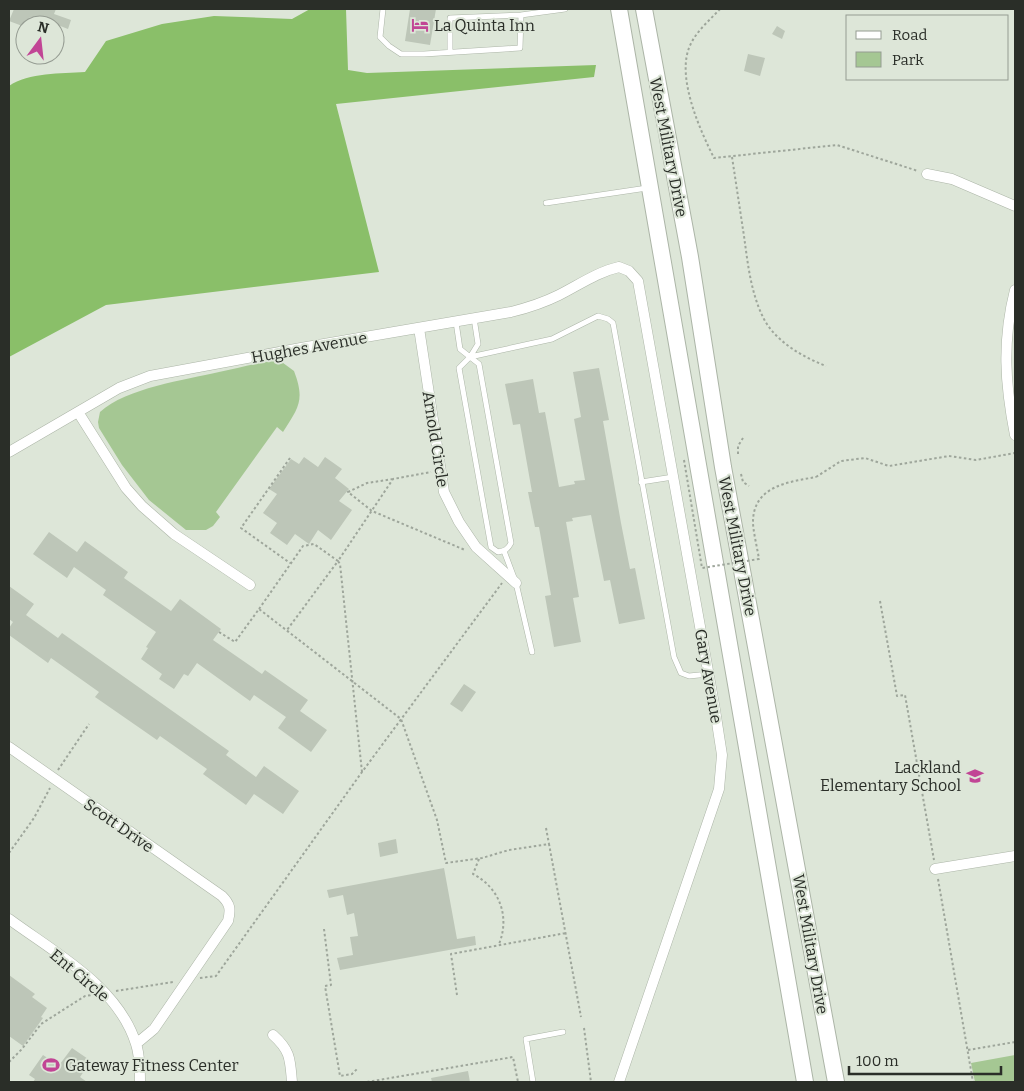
<svg xmlns="http://www.w3.org/2000/svg" width="1024" height="1091" font-family="Bitter,serif">
  <rect width="100%" height="100%" fill="#dde6d8"/>
  <path fill="#a5c793" d="M279 360 294 371C305 400 299 407 283 432L277 427 216 512 220 517 213 526 206 530H186L149 500 122 465 99 428 98 422 100 412C126 388 185 380 219 372 239 368 259 362 279 360Z
    M1015 1055V1082H975L971 1063Z"/>
  <path fill="#8abf69" d="M310 9H346L348 70 367 73 596 65 594 77 336 104 379 272 106 305 9 357V86C29 72 61 74 85 72L106 41 162 24 214 16 292 19Z"/>
  <path fill="#bdc6b8" d="M14 9H56L54 14 71 20 68 29 50 22 49 25H25V27L9 21Z
    M410 9H436L430 45 405 41Z
    M777 26 785 31 782 39 772 34Z
    M748 54 765 58 760 76 744 71Z
    M599 368 609 420 603 421 621 523 630 569 635 568 645 619 619 624 610 580 604 581 591 515 572 518 573 521 566 522 579 597 573 598 581 642 554 647 545 596 551 595 539 527H535L528 492H532L520 424 513 425 505 384 533 379 539 413 545 412 559 487 575 484 574 481 585 480 574 419 581 417 573 372Z
    M304 457 318 467 325 457 342 469 335 478 349 489 339 501 352 510 331 540 318 530 309 544 295 534 287 545 270 533 277 523 263 513 277 494 269 489 291 459 299 464Z
    M49 532 77 552 85 541 128 572 124 578 171 611 180 599 221 629 213 640 262 674 265 670 308 700 300 711 327 730 311 752 278 728 286 717 254 695 250 701 197 663 188 676 184 674 174 689 159 679 162 674 141 659 148 648 146 647 156 632 103 595 106 590 74 567 67 578 33 554Z
    M9 586 34 604 26 615 58 638 62 633 229 751 226 755 256 777 264 766 299 791 283 814 254 794 246 805 203 774 207 769 160 736 157 740 95 697 99 692 51 658 48 663 9 635V628L13 622 9 619Z
    M464 684 476 692 462 712 450 704Z
    M396 839 398 853 380 857 378 843Z
    M444 868 457 939 475 936 476 945 340 970 337 958 353 955 350 937 358 936 354 913 347 915 343 895 329 898 327 890Z
    M9 975 35 994 32 997 47 1008 41 1017 43 1018 23 1046 9 1036Z
    M72 1048 91 1061 80 1077 87 1082H33L35 1079 29 1075 43 1055 49 1059 51 1057 60 1064Z
    M468 1071 470 1082H432L431 1078Z"/>
  <g fill="none" stroke-linecap="round" stroke-linejoin="round">
    <g stroke="#acb5a7" stroke-width="6">
      <path id="service" d="M383 9 380 37 389 46 401 54H424L520 48 521 15 565 9
        M450 52V18L521 15
        M546 203 647 188
        M456 322 460 349 470 357 478 344 474 318
        M470 357 479 364 511 543C508 549 505 551 498 552L491 547 459 368 470 357 552 339 598 316 608 319 613 323 674 657 681 673 689 676 709 674
        M641 482 673 477
        M504 551 516 583 532 652
        M533 1082 526 1039 563 1032"/>
    </g>
    <g stroke="#acb5a7" stroke-width="11">
      <path id="minor" d="M927 174 952 179 1015 206
        M1015 290C1002 341 1005 384 1015 435
        M419 328 444 492 459 522 476 547 516 583
        M78 412 126 488 142 506 174 534 250 585
        M9 452 119 388 150 376 301 348 511 312C527 308 543 303 559 295 579 285 597 272 619 267L629 271 638 281 715 710 722 755 719 789 619 1082
        M9 747 222 896C230 904 231 909 228 921L154 1029 136 1044
        M935 869 1015 856
        M9 919C55 953 118 986 136 1044 140 1056 140 1070 140 1082
        M273 1035C291 1051 290 1060 292 1082"/>
    </g>
    <g stroke="#acb5a7" stroke-width="18">
      <path id="primary" d="M619 9 805 1082
        M644 9 690 257 723 467 836 1082"/>
    </g>
    <path stroke="#9ea69b" stroke-width="2" stroke-dasharray="2.5 2.5" stroke-linecap="butt" d="M720 9C709 21 695 32 689 48 677 79 700 130 714 158L837 145 918 171
      M732 157C736 183 740 210 744 236 748 265 751 295 765 321 778 343 803 357 826 366
      M738 454V446L743 438
      M290 458 241 528 290 563
      M741 474 743 482 749 486
      M816 477 841 461 865 458 889 466 949 456 976 460 1015 453
      M393 479 367 483 348 492 372 511 465 550
      M880 601 897 696 905 695 934 860
      M259 609 303 546 314 544 338 561 287 630
      M219 632 235 642 259 609 401 719 437 820 446 863 482 858 509 850 549 844 581 1017
      M58 770 89 724
      M362 772 340 564 338 561 393 479 431 472
      M546 828 549 844
      M9 853 34 818 50 788
      M479 859 473 874C500 888 510 917 499 944
      M938 879 973 1082
      M324 929 331 985 325 986 340 1076 352 1074 357 1069
      M200 978 216 976 362 772 502 583
      M116 991 173 982
      M457 995 451 954 566 933
      M584 1028 591 1082
      M968 1050 1015 1042
      M9 1062 22 1049 41 1024 85 996 92 995
      M367 1082 513 1057 518 1082"/>
    <use href="#service" stroke="#fff" stroke-width="5"/>
    <use href="#minor" stroke="#fff" stroke-width="10"/>
    <use href="#primary" stroke="#fff" stroke-width="16"/>
    <path stroke="#9ea69b" stroke-width="2" stroke-dasharray="2.5 2.5" stroke-linecap="butt" d="M684 460 702 568 759 559C757 547 754 535 753 524 752 486 788 482 816 477"/>
  </g>
  <defs>
    <g id="hotel-bare" transform="scale(1.35)"><path d="M-6-4.5h1.5V1H6V5H4.5V3h-9V5H-6ZM-4 0a1.8 1.8 0 1 1 3.6 0ZM.5 0V-2.5h3Q6-2.5 6 0Z" fill="#c14595" stroke="#dde6d8" stroke-width="2.5" paint-order="stroke"/></g>
    <g id="school-bare" transform="scale(1.35)"><path d="M0-5L7-2L0 1L-7-2ZM-4 1L0 2.5L4 1V4Q0 6-4 4Z" fill="#c14595" stroke="#dde6d8" stroke-width="2.5" paint-order="stroke"/></g>
    <g id="stadium-bare" transform="scale(1.35)"><path d="M0-5a6.5 5 0 1 0 0 10a6.5 5 0 1 0 0-10ZM-3.5-1.8h7v3.6h-7Z" fill="#c14595" stroke="#dde6d8" stroke-width="2.5" paint-order="stroke"/></g>
  </defs>
  <g fill-rule="evenodd">
    <use href="#hotel-bare" x="420" y="25"/>
    <use href="#school-bare" x="975" y="776"/>
    <use href="#stadium-bare" x="51" y="1065"/>
  </g>
  <g text-anchor="middle" stroke-width="4" stroke-linejoin="round" paint-order="stroke">
    <g font-size="16" fill="#2a2e28" stroke="#dde6d8" text-anchor="start">
      <text x="434" y="31">La Quinta Inn</text>
      <text x="961" y="773" text-anchor="end">Lackland<tspan x="961" dy="18">Elementary School</tspan></text>
      <text x="65" y="1071">Gateway Fitness Center</text>
    </g>
    <g font-size="16" fill="#2a2e28" stroke="#dde6d8">
      <text transform="translate(669 147) rotate(79)" y="6">West Military Drive</text>
      <text transform="translate(309 347) rotate(-10)" y="6">Hughes Avenue</text>
      <text transform="translate(436 439) rotate(81)" y="6">Arnold Circle</text>
      <text transform="translate(738 546) rotate(79)" y="6">West Military Drive</text>
      <text transform="translate(709 676) rotate(80)" y="6">Gary Avenue</text>
      <text transform="translate(119 825) rotate(35)" y="6">Scott Drive</text>
      <text transform="translate(811 944) rotate(80)" y="6">West Military Drive</text>
      <text transform="translate(80 975) rotate(40)" y="6">Ent Circle</text>
    </g>
  </g>
  <rect width="1024" height="1091" fill="none" stroke="#2a2e28" stroke-width="20"/>
  <rect x="846" y="15" width="162" height="65" fill="#dde6d8" stroke="#959c92"/>
  <rect x="856" y="31" width="25" height="8" fill="#ffffff" stroke="#959c92"/>
  <text x="892" y="40" font-size="15" fill="#2a2e28">Road</text>
  <rect x="856" y="52" width="25" height="15" fill="#a5c793" stroke="#959c92"/>
  <text x="892" y="65" font-size="15" fill="#2a2e28">Park</text>
  <g transform="translate(40 40) rotate(15)"><circle r="24" fill="#dde6d8" stroke="#959c92"/>
  <path d="M0-4L9 19L0 12L-9 19Z" fill="#c14595"/>
  <text y="-8" font-size="14" font-weight="bold" text-anchor="middle" fill="#2a2e28">N</text>
  </g>
  <path d="M849 1066v8h152v-8" fill="none" stroke="#2a2e28" stroke-width="2.5"/>
  <text x="856" y="1066" font-size="15" fill="#2a2e28" stroke="#dde6d8" stroke-width="4" paint-order="stroke">100 m</text>
</svg>
